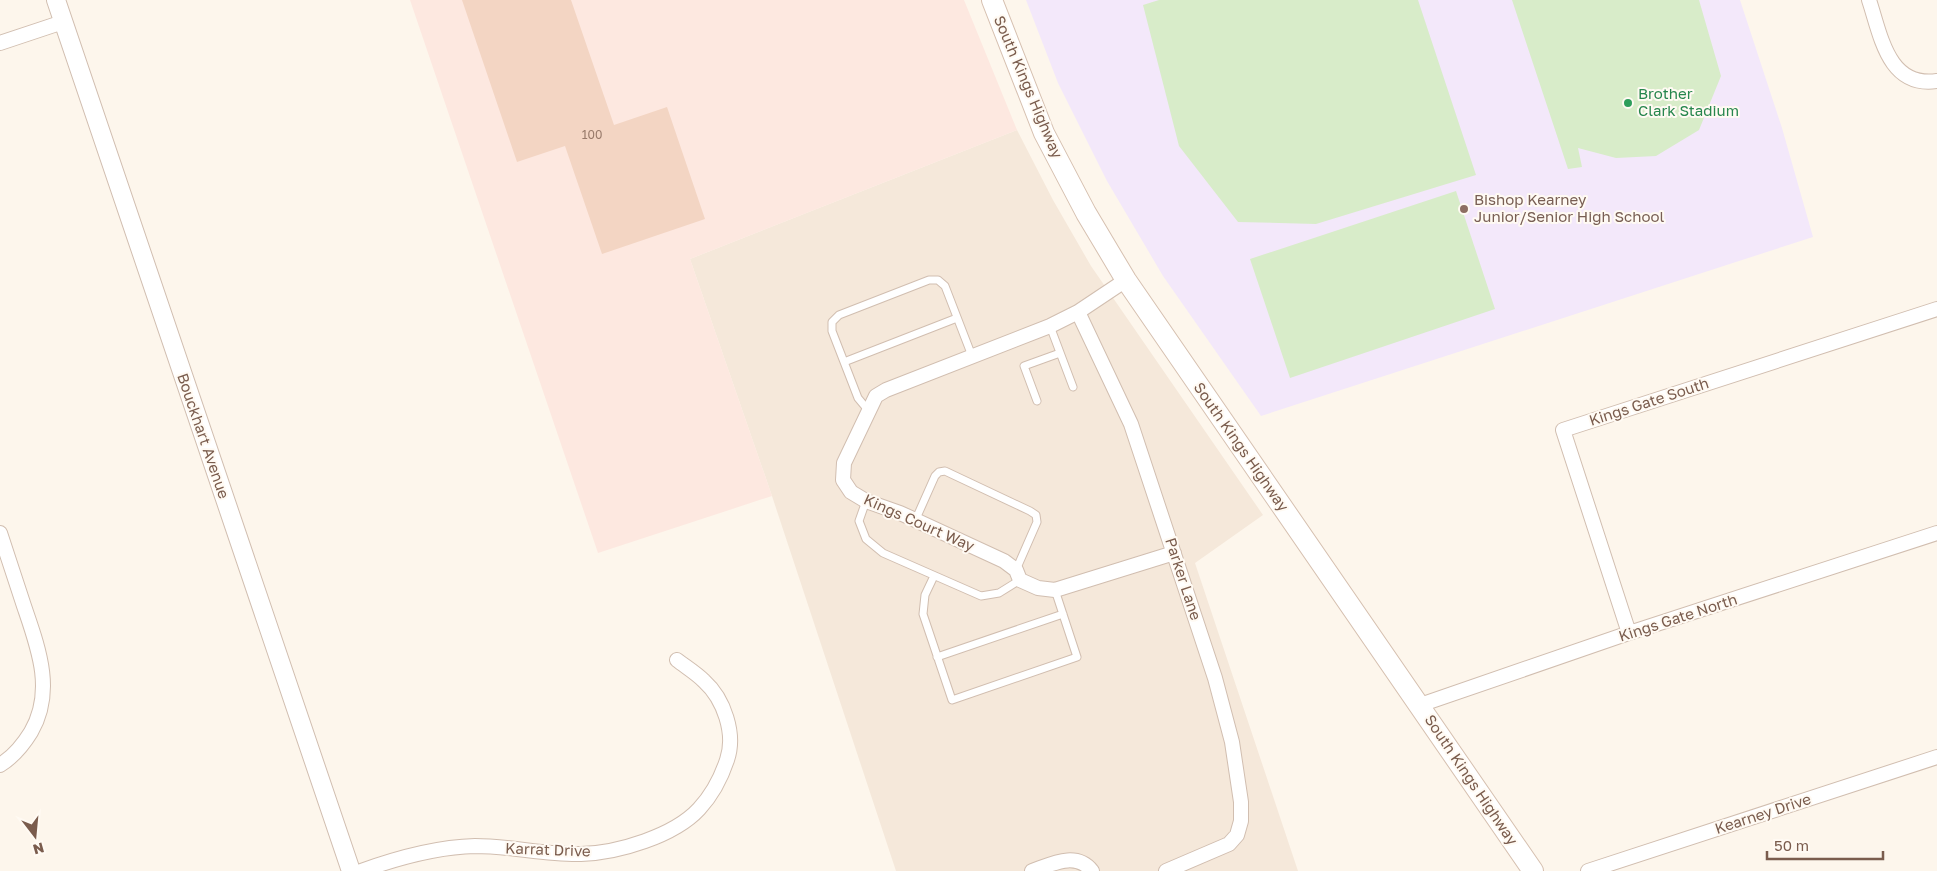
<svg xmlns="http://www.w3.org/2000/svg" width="1937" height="871" font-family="'Golos Text',sans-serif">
  <rect width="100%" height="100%" fill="#fdf6ec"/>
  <path fill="#f5e8da" d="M1017 130 1053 200 1091 266 1263 515 1195 563 1298 871H896L772 496 690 259Z"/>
  <path fill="#fde8e0" d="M410 0H964L1017 130 690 259 772 496 598 553Z"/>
  <path fill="#f3e8fa" d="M1026 0H1740L1782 128 1813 237 1261 416 1163 276 1107 181 1058 83Z"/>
  <path fill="#d8ecc9" d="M1159 0H1418L1476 175 1316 224 1238 222 1179 146 1143 5Z
    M1512 0H1699L1721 76 1699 130 1656 156 1616 158 1578 148 1582 167 1568 169Z
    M1456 191 1495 309 1290 378 1250 259Z"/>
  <path fill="#f3d5c3" d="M462 0H571L614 125 667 107 705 219 602 254 565 146 517 162Z"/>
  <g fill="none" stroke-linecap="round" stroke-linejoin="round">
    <g stroke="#d1beb0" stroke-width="9">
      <path id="service" d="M1050 326 1073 387
        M844 362 957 318
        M1037 401 1024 366 1060 353
        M868 410 858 398 832 331V322L839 315 929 280H938L945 286 972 356
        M866 501 859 521 866 539 883 553 981 596 999 593 1020 580
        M915 521 935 476 939 472 945 471 1030 511 1036 515 1037 522 1016 570
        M934 576 925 595 923 614 952 700 1077 657 1055 590
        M937 657 1063 614"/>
    </g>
    <g stroke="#d1beb0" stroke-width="16">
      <path id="minor" d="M1869 0C1881 36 1888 88 1937 81
        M0 43 63 22
        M1126 280 1078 312 1050 326 886 390 876 396 844 463 843 480 851 492 866 501 900 513 1004 561 1016 570 1020 580 1038 588 1055 590 1174 553
        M1078 312 1131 424 1215 678 1232 742 1241 802V821L1237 835 1229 844 1166 871
        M0 533C8 557 16 582 24 606 38 647 55 691 31 732 23 745 13 757 0 765
        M1629 633 1563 430 1937 309
        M1420 705 1629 633 1937 533
        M361 871C397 858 437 847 475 846 511 846 546 855 581 854 618 853 674 836 699 809 712 795 721 778 727 760 736 734 724 699 704 681 696 673 686 667 677 660
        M1032 871C1052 864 1076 851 1092 871
        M1588 871 1937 757"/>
    </g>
    <g stroke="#d1beb0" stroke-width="20">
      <path id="tertiary" d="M56 0 351 871"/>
    </g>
    <g stroke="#d6c0b0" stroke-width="22">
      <path id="secondary" d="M992 0 1044 133 1086 213 1126 280 1533 871"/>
    </g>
    <use href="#service" stroke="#fff" stroke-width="7"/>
    <use href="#minor" stroke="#fff" stroke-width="14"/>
    <use href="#tertiary" stroke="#fff" stroke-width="18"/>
    <use href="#secondary" stroke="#fff" stroke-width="20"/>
  </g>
  <circle fill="#2e9e5b" stroke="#fffaf3" stroke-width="2" cx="1628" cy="103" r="5"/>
  <circle fill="#8d6e63" stroke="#fffaf3" stroke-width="2" cx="1464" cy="209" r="5"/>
  <g text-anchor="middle" stroke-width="4" stroke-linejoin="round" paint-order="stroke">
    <g font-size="12" fill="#987a6a">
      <text x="592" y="139">100</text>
    </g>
    <g font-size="15" fill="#7a5c4d" stroke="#fffaf3">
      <text transform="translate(1028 87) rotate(67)" y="5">South Kings Highway</text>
      <text transform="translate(1649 402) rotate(-18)" y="5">Kings Gate South</text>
      <text transform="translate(203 436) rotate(71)" y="5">Bouckhart Avenue</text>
      <text transform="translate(1241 447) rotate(55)" y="5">South Kings Highway</text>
      <text transform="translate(919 523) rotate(24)" y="5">Kings Court Way</text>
      <text transform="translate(1183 579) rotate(72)" y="5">Parker Lane</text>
      <text transform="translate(1678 618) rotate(-18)" y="5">Kings Gate North</text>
      <text transform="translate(1471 780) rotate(56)" y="5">South Kings Highway</text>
      <text transform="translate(1763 814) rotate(-18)" y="5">Kearney Drive</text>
      <text transform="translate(548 850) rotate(2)" y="5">Karrat Drive</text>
    </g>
    <g font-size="15" fill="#27864d" stroke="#fffaf3" text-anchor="start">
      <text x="1638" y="99">Brother<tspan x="1638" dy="17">Clark Stadium</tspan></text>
    </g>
    <g font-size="15" fill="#785e54" stroke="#fffaf3" text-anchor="start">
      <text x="1474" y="205">Bishop Kearney<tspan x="1474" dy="17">Junior/Senior High School</tspan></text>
    </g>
  </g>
  <g transform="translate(35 836) rotate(164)" stroke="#fffaf3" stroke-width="4" paint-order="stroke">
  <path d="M0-4L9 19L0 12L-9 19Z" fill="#7a5c4d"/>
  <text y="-8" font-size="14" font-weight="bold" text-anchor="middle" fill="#7a5c4d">N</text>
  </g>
  <path d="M1767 851v8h116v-8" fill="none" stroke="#7a5c4d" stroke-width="2.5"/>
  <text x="1774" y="851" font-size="15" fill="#7a5c4d" stroke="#fffaf3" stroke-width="4" paint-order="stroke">50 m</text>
</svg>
